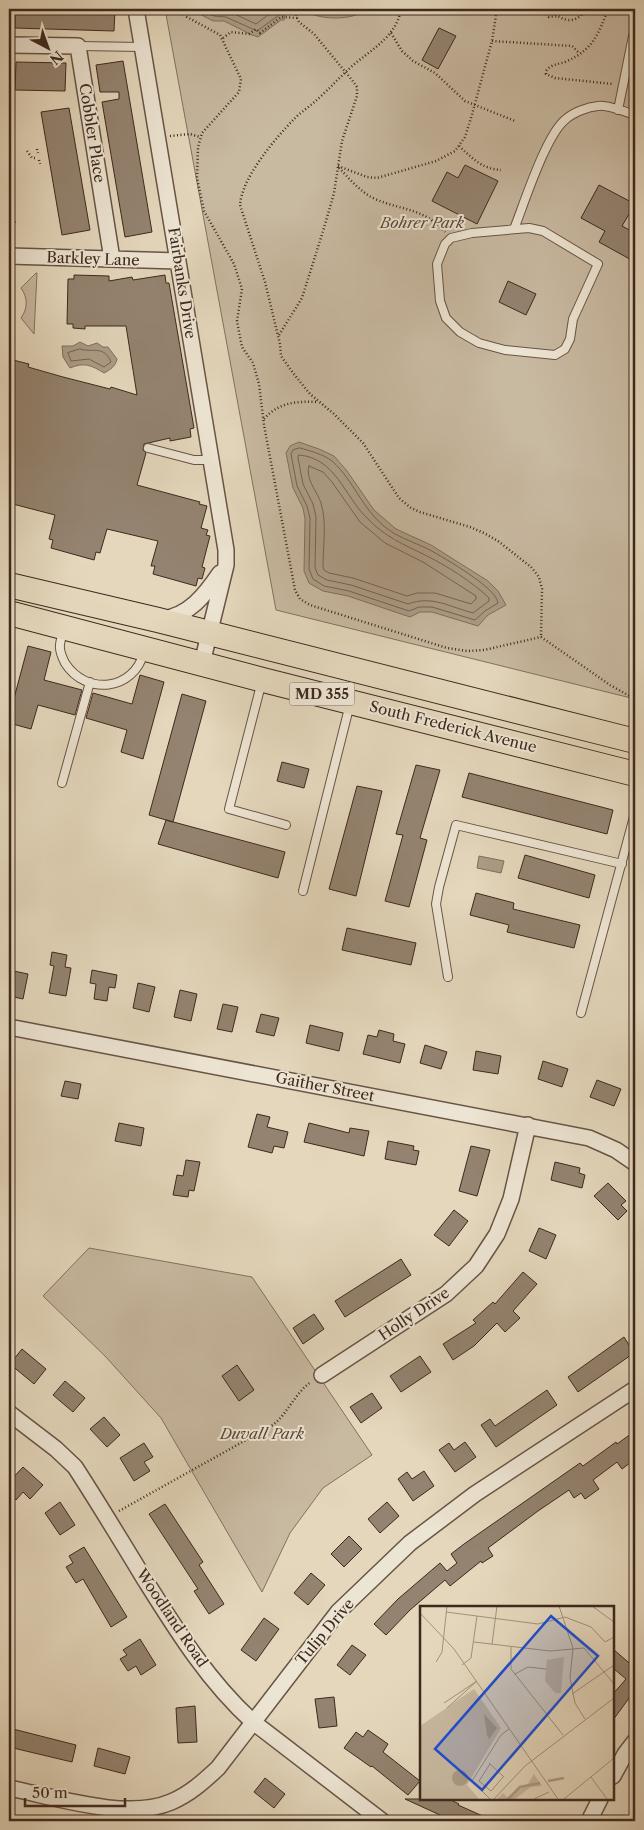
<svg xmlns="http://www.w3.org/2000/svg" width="644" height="1830" font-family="'Libre Caslon Text',serif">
  <rect width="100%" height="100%" fill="#e4d7bc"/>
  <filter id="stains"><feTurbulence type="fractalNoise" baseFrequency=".004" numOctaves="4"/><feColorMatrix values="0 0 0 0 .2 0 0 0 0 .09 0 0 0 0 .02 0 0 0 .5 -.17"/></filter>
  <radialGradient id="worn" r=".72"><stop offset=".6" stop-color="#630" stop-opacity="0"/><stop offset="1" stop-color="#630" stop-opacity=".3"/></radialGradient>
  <path fill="#c8b9a1" stroke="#837160" d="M165 9H635V699L276 610Z
    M36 273H37L34 334 21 318C28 308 28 298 21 288Z
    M89 1248 252 1277 372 1455 323 1488 290 1533 262 1592 161 1418 105 1356 43 1296Z"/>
  <path fill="#ac9c86" stroke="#806e5c" d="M190 9H284L285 14 284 20H281L258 37 252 35 224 21H213Z
    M305 9H366C356 21 314 21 305 9Z
    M80 342 88 346 97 343 103 347H108L117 359C116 366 110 370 104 373 91 365 84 362 70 368L63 357 62 346H73Z
    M299 442 319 449 334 456 347 471 374 510 396 529 431 545 488 581 498 591 506 605 488 615 478 626 432 612H420L410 617 348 596 323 591 309 583 304 571 305 519 303 508 293 488 286 453 290 446Z
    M479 856 504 861 501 873 477 868Z"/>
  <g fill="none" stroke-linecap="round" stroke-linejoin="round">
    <path stroke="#756252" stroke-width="1" d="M199 9 214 16 226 17 257 31 279 15V9
      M213 9 228 11 256 24 272 12 273 9
      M80 349C93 353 104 345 111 362L104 367 89 359 71 361 68 353Z
      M300 448C310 451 323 454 332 461 356 482 363 515 395 534 406 540 418 544 430 550 444 558 497 588 498 603L485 611 475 620 432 607H419L409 611 349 591 324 586 313 579 309 569 310 518 307 506 297 486 291 454 293 450Z
      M299 455C336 458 344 496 367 518 385 537 403 544 425 555 444 564 474 583 489 598V601L473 613C450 607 432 595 408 604L351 585 327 580 318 575 315 568 316 517 313 504 303 484 298 458Z
      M309 466 323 472 332 482 360 522 385 543 423 562 476 596V599L471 604 435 593H417L407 596 353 578 329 573 324 570 323 567C323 546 327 523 321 503 317 491 305 479 309 466Z"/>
  </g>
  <path fill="#948370" stroke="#3e291e" d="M15 9H115L114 31 15 28Z
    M439 28 456 36 438 69 422 60Z
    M123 61 152 232 125 237 102 102 119 99V92H100L96 65Z
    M16 62 66 63 65 91 15 90Z
    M69 108 90 230 62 235 41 112Z
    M465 165 498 181 477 224 432 201 447 172 458 178Z
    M599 185 635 204 622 226 635 233V262L599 242 605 231 581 218Z
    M74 275 109 276V281L132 277 133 280 165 275 166 283H169L194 428 190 429 191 437 170 441V438L144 444 143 450 146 453 137 485 200 502 199 504 207 506 201 528 208 530 206 535 210 536 202 567 205 568 202 579 198 578 196 586 153 574 155 566H151L158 541 107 529 100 553 96 552 94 560 51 548 53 540 49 539 55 515 9 503V359L29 364 28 367 63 377 110 389 111 387 137 395 126 326H85V329L73 328V324H67L68 279H74Z
    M508 281 536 294 526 315 499 302Z
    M28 646 51 652 44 680 82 690 75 715 38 705 31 729 9 723V717Z
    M140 675 164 682 143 759 121 752 127 730 86 718 93 693 132 704Z
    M182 694 206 701 173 822 149 815Z
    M282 762 309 769 304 788 277 781Z
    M416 765 440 770 420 838 427 840 409 907 385 901 403 835 396 834Z
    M469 773 613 810 607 834 462 797Z
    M357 786 382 791 356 896 329 889Z
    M166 820 285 852 278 878 158 844Z
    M525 855 595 875 589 898 518 878Z
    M476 893 514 903 513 909 580 925 574 948 507 932 509 925 470 915Z
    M347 928 416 943 411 965 342 950Z
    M52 952 67 955 65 967 71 968 66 996 49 993 54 966 50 965Z
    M9 970 28 974 23 999 9 996Z
    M92 970 117 975 115 988 109 987 107 1001 94 999 96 984 90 983Z
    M138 983 155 987 149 1012 133 1008Z
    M180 990 197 994 191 1021 174 1017Z
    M223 1004 238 1007 232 1032 217 1029Z
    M261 1014 279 1018 274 1036 256 1032Z
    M310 1025 343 1033 339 1051 306 1043Z
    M379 1030 394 1034 393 1041 405 1044 400 1063 363 1054 368 1035 377 1037Z
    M425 1045 447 1052 441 1069 420 1063Z
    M476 1051 501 1056 498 1074 473 1070Z
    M543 1061 568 1069 562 1087 538 1079Z
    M597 1080 621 1089 614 1106 590 1097Z
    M65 1081 81 1084 78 1099 61 1096Z
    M257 1114 270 1117 267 1127 288 1132 284 1148 274 1146 272 1153 248 1147Z
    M119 1123 144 1128 141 1146 115 1141Z
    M309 1123 349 1133 350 1128 369 1131 364 1156 304 1142Z
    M388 1141 414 1146 413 1150 419 1151 416 1165 385 1159Z
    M471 1146 490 1150 477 1196 459 1191Z
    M186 1160 200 1162 194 1191 189 1190 188 1197 173 1195 177 1175 183 1176Z
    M555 1162 580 1168 579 1173 585 1175 582 1188 551 1180Z
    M608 1183 626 1201 621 1205 627 1211 618 1220 594 1196Z
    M454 1210 468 1221 449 1246 434 1235Z
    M539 1228 556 1235 546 1259 529 1251Z
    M401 1259 411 1275 345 1317 335 1301Z
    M523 1272 537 1284 513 1311 520 1318 505 1332 497 1323 474 1346 453 1360 443 1344 476 1323 473 1320 493 1302 495 1304Z
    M314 1314 324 1329 303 1344 293 1328Z
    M624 1337 634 1353 578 1392 568 1377Z
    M22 1349 46 1369 34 1384 10 1364Z
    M420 1356 431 1372 401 1392 390 1376Z
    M237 1365 254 1390 239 1401 222 1376Z
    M65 1381 85 1398 73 1412 53 1395Z
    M547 1390 557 1405 496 1447 481 1425 490 1419 495 1426Z
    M372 1393 382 1408 361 1423 350 1407Z
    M104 1417 120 1435 107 1447 90 1429Z
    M635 1431V1459L622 1469 617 1462 593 1480 599 1489 585 1499 581 1493 574 1498 569 1490 538 1511 488 1548 493 1556 482 1563 481 1561 450 1586 445 1580 410 1610 386 1635 374 1624 398 1599 440 1563 447 1571 457 1563 451 1554 464 1544 580 1463 583 1466 616 1442 617 1444Z
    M465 1442 476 1457 455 1472 439 1450 449 1443 454 1450Z
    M144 1443 153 1457 144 1462 150 1471 134 1481 120 1458Z
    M23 1467 43 1485 30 1499 23 1492 16 1500 9 1493V1482Z
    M424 1471 434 1486 413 1501 398 1479 407 1472 412 1479Z
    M60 1502 75 1525 60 1535 45 1513Z
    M387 1502 399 1516 380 1533 368 1519Z
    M165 1504 203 1562 199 1565 224 1604 209 1614 194 1591 198 1589 149 1514Z
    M349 1536 362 1549 344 1567 331 1554Z
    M84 1547 127 1617 111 1627 83 1579 76 1583 66 1567 73 1563 69 1556Z
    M311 1573 325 1585 308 1605 294 1593Z
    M264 1618 279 1629 256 1661 241 1650Z
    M140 1639 156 1665 141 1675 136 1666 128 1671 120 1659 127 1655 123 1650Z
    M352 1645 366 1655 350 1675 337 1665Z
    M613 1649 635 1668V1690L613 1720V1694L626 1679 613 1668Z
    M334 1697 337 1726 319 1728 315 1699Z
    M195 1706 197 1742 178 1743 176 1708Z
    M9 1728 76 1745 72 1762 9 1747Z
    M368 1730 388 1744 383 1752 420 1781 408 1795 372 1766 371 1767 344 1748 356 1732 363 1737Z
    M98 1748 130 1757 125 1774 94 1766Z
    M265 1778 285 1794 274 1808 254 1792Z
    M405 1799H449L459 1804 458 1805 494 1821H453Z"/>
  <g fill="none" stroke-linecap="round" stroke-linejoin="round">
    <g stroke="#685446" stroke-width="10">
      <path id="service" d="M78 46 143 47
        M618 110 633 36 635 31
        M529 228 543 231 598 264 573 319 570 339 565 349 555 355 505 350 479 343 460 332 446 318 440 301 437 264 445 244 451 238 472 233Z
        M514 229C524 204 546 134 566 119 574 112 588 107 598 106 606 104 626 112 635 115
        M148 448 194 460H211
        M64 629C63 635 59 642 60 648 60 653 63 659 65 663 86 696 134 691 144 652
        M262 681 229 809 286 825
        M62 783 90 682
        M303 891 350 704
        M448 977 436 904 439 887 456 825 622 864
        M581 1013 635 813"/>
    </g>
    <g stroke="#685446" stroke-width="18">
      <path id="minor" d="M136 9 226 550V565L202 663
        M9 45 78 46 112 259
        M9 256 178 261
        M162 619C189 616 205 595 220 573
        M9 1027 589 1138 616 1150 635 1163
        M322 1375 446 1294 476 1266 497 1234 511 1199 528 1125
        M9 1413 56 1449 75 1467C99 1504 122 1542 145 1580 177 1631 208 1681 253 1722L382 1821
        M613 1776 625 1754 635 1741
        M9 1788C55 1797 127 1821 171 1802 190 1794 204 1781 218 1768L338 1612 410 1543 475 1494 635 1389
        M589 1821 600 1799"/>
    </g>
    <g stroke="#3e291e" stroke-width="26">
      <path id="primary" d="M9 585 158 620 635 741
        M9 613 263 680 635 774"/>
    </g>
    <path stroke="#3e291e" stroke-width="2.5" stroke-dasharray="1 2.5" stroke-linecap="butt" d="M179 9 187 17 220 35 241 79 239 92 202 133 198 147 197 178 204 211 234 264 242 289 237 321 239 332 242 347 253 363 259 384 264 425 295 590 300 599 310 605 447 648 467 651 484 650 541 637 610 685 635 699
      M401 9C396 38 371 49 350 68 340 77 331 87 320 97 312 105 302 111 294 119 275 139 242 177 240 205L265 282 280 344 281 356 293 373 310 394 334 414 363 443 399 498 411 508 420 512 470 527 484 533 498 541 531 567 539 577 542 589 541 637
      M541 9 549 17 558 16C568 23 580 21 585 9
      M577 9 579 16
      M608 9C599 33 593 50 567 61 559 65 552 63 546 71V74L555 78 613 84
      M391 33 402 51 413 61 435 73 465 101 515 121
      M223 38 231 32 249 34 256 29 260 33 281 17 297 18
      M492 41 572 46 579 53
      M170 136 190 134 200 137
      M459 146C472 158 482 169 501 170
      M37 149 38 153
      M27 151 32 158H35
      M39 160 40 164
      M338 166 367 177 377 178 436 161 455 151 465 137 471 118 492 41 497 9
      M339 168C350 179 360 192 375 199 403 211 422 207 445 232
      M9 214 13 216 15 223 13 228 9 230
      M279 335 302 298 324 228 334 193 342 141 357 96V87L352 80 314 34 299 22 296 16V9
      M264 419C279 402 297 401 318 402
      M119 1511 273 1425C288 1413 295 1393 311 1382"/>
    <use href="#service" stroke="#ede5d3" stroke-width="8"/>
    <use href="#minor" stroke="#ede5d3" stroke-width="15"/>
    <use href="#primary" stroke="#e4d7bc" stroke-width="24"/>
  </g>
  <g text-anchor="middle" stroke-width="4" stroke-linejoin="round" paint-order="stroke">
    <rect fill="#ede5d3" stroke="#726154" stroke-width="1" x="289.5" y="682.5" width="65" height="23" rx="4"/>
    <g font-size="14" font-weight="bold" fill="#3e291e">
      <text x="322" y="699">MD 355</text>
    </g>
    <g font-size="15" fill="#3e291e" stroke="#ede5d3">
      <text transform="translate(92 133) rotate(81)" y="5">Cobbler Place</text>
      <text transform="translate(93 259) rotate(2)" y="5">Barkley Lane</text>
      <text transform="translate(182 283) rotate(81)" y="5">Fairbanks Drive</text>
      <text transform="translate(453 727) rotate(14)" y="5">South Frederick Avenue</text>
      <text transform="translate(325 1087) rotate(11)" y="5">Gaither Street</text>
      <text transform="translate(414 1314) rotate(-34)" y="5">Holly Drive</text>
      <text transform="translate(172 1618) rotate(56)" y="5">Woodland Road</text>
      <text transform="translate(325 1632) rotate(-50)" y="5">Tulip Drive</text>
    </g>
    <g font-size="15" font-style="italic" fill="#5a4638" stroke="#ede5d3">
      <text x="422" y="228">Bohrer Park</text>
      <text x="262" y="1439">Duvall Park</text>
    </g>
  </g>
  <g transform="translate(420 1606)">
    <rect width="194" height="194" fill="#e4d7bc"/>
    <path d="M144 51 141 87H135L125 75 127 54ZM54 83 81 122 47 179 59 193H0V120ZM114 168 122 180 111 181 95 193H77L83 187 87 191 108 178Z" fill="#c8b9a1"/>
    <path d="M64 108 77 122 69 133 67 129ZM32 172a8 8 0 1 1 16 0a8 8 0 1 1-16 0Z" fill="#ac9c86"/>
    <path fill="none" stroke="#ac9c86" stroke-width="2.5" d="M128 175 144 172M88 193 100 181 120 177"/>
    <path fill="none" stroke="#a2917d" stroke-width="1" d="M139 0 153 42 150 72 155 97 165 113M172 0 194 16M26 6 118 18 145 11 171 21 185 36 194 31M0 7 34 43 138 193M54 36 130 45 164 42 194 78M72 38 77 0M91 41V63L143 129M16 56 22 46 27 0M42 59 51 52 57 10M95 68 108 61 126 63M152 88 194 59M24 97 57 75M27 102 57 75M69 157 84 171M70 158 59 175 71 185 84 170M171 171 187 193M70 193 52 175 81 129 89 123M74 193 105 160 194 92M114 193 129 186M144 193 194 152"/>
    <path fill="#1d4ed8" fill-opacity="0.15" stroke="#1d4ed8" stroke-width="2.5" d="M131 10 178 50 62 184 15 143Z"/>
    <rect width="194" height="194" fill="none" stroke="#3e291e" stroke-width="2.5"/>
  </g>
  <rect width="644" height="1830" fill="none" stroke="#e4d7bc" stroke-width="30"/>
  <rect x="10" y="10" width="624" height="1810" fill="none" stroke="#3e291e" stroke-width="2.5"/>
  <rect x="15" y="15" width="614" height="1800" fill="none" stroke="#3e291e"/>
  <g transform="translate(48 48) rotate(139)" stroke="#ede5d3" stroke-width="4" paint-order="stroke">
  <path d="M0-4L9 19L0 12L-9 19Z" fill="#3e291e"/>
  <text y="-8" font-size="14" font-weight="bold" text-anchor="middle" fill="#3e291e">N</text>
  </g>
  <path d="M25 1798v8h100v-8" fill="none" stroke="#3e291e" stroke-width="2.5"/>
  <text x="32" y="1798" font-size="15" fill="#3e291e" stroke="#ede5d3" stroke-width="4" paint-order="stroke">50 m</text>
  <rect width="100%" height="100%" filter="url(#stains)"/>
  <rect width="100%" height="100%" fill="url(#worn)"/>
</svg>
